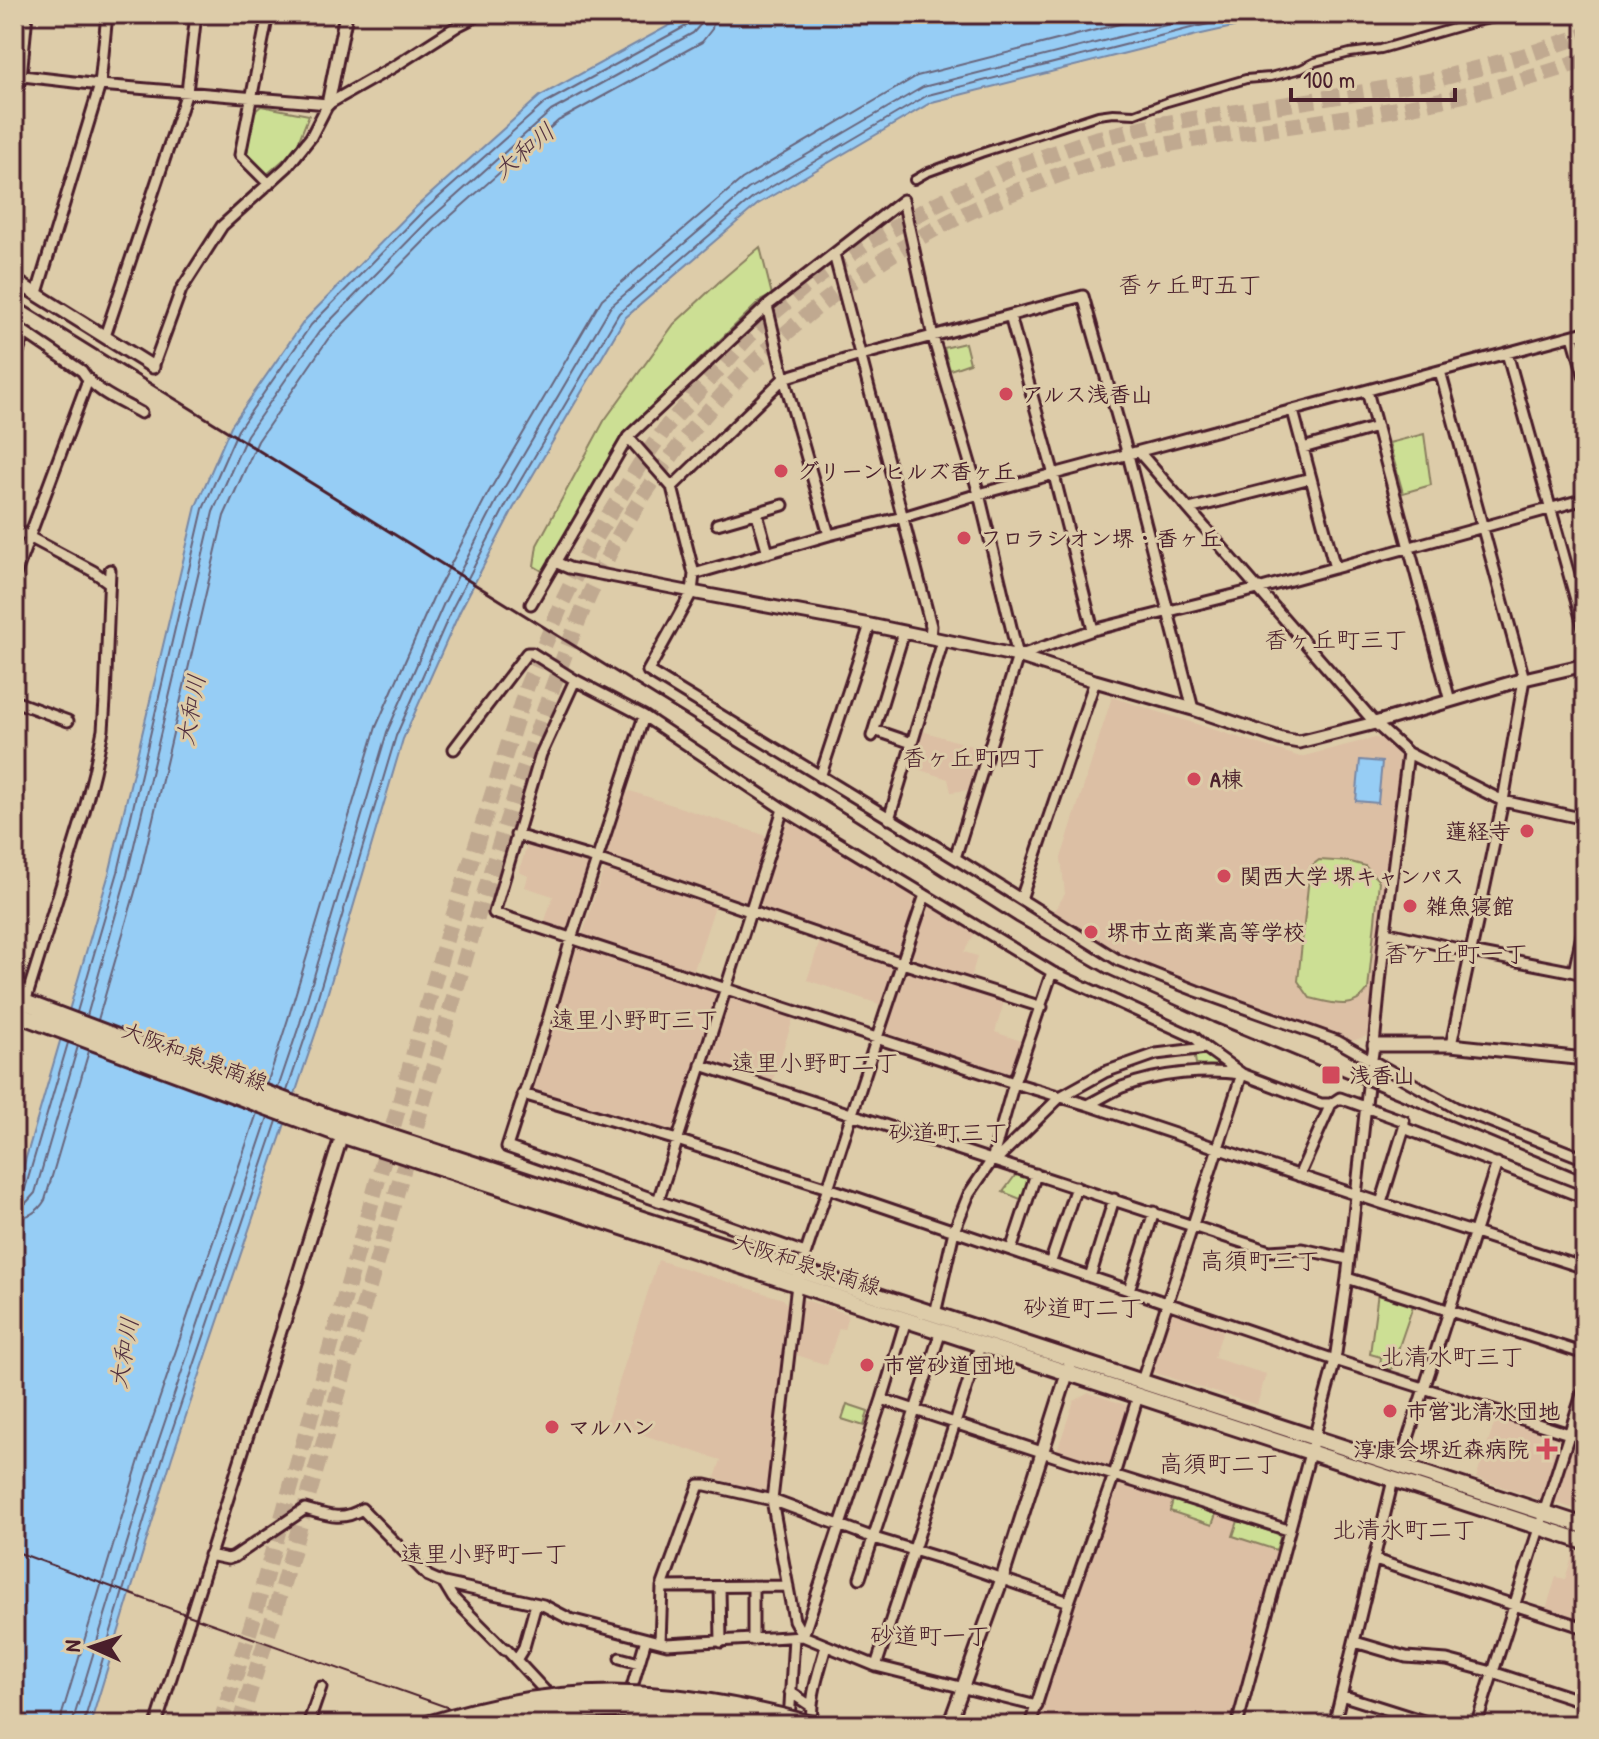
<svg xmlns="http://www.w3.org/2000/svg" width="1599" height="1739" font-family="'Patrick Hand','Klee One',sans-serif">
  <rect width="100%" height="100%" fill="#ddcca9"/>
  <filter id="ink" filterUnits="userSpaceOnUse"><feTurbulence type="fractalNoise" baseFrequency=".0125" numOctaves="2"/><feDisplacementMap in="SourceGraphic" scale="16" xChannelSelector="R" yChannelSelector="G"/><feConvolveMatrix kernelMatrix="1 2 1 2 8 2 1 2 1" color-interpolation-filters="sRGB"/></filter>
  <g filter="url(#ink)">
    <path fill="#dcbfa4" d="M1112 697 1300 757 1374 738 1383 739 1400 756 1367 1036 1352 1041 1121 954 1054 911 1065 894 1061 858Z
      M919 730 982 749 970 790 951 792 948 779 908 766Z
      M630 791 764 835 769 842 751 898 745 901 605 857 625 794Z
      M789 820 916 893 918 897 901 953 896 955 759 909 757 903 784 822Z
      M527 844 590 863 592 867 569 931 544 924 553 896 525 887 528 876 519 872Z
      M606 870 715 906 693 973 584 937 583 933 603 871Z
      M927 903 976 931 964 952 977 956 971 978 908 956Z
      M821 938 892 962 895 966 882 1005 807 980Z
      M578 945 715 989 718 994 673 1132 669 1135 532 1090Z
      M908 968 1005 999 995 1032 1021 1041 1012 1071 1006 1074 887 1036 885 1029 903 971Z
      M731 995 794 1016 772 1083 706 1061 727 997Z
      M658 1260 783 1299 788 1306 769 1492 765 1494 715 1478 721 1460 606 1423Z
      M802 1299 848 1314 844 1329 839 1328 827 1365 797 1355Z
      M1171 1309 1224 1327 1214 1358 1266 1374 1257 1405 1205 1389 1206 1384 1204 1389 1150 1371Z
      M1089 1393 1129 1406 1111 1463 1106 1467 1057 1451 1074 1401Z
      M1497 1415 1563 1437 1542 1500 1476 1478Z
      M1576 1440 1585 1443V1513L1551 1501 1571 1443Z
      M1120 1483 1278 1532 1281 1538 1230 1725H1036L1114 1487Z
      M1574 1551 1585 1555V1622L1546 1609 1556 1577 1565 1579Z"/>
    <path fill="#ccdf94" stroke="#8b7f60" stroke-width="2" d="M261 106 309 115 295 150 266 175 247 153 253 113Z
      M760 247 772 295 760 301 621 436 544 572 534 566 537 545 604 421 674 324 720 281Z
      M965 343 970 363 950 370 944 348Z
      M1424 434 1431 485 1403 493 1389 443Z
      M1319 860 1351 862 1365 866 1379 881 1368 990C1353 1012 1332 1003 1310 998L1298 981 1310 867Z
      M1194 1052H1205L1221 1063V1066L1201 1067 1200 1064H1196Z
      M1017 1173 1028 1175 1030 1180 1023 1200 1003 1192Z
      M1378 1292 1414 1303 1391 1370 1380 1367 1381 1357 1370 1354Z
      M847 1404 868 1411 864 1426 842 1419Z
      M1173 1500 1216 1514 1212 1525 1170 1511Z
      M1238 1521 1278 1534 1280 1538 1276 1550 1233 1536Z"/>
    <path fill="#96cdf5" stroke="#7887a4" stroke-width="2" d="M690 14H1291L1197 35 932 102 758 204 625 318 513 509 460 611 403 739 317 1029 172 1457 90 1725H14V1199L110 870 196 506 231 426 305 320 416 207 540 96Z
      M1360 760 1382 762 1378 803 1356 801Z"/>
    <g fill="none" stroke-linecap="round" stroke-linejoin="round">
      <path stroke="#68657c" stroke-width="2" d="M77 1012 118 872 203 509 238 430 311 325 422 212 545 103 688 25 692 20V14
        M87 1016 127 875 213 512 247 435 319 332 429 220 551 111 693 33 701 24 702 14
        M98 1020 139 878 224 516 258 441 328 339 437 228 558 121 702 42 712 29 714 14
        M267 1084 288 1019 376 727 433 598 487 495 602 299 742 179 917 76 1158 14
        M278 1088 300 1023 387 732 444 603 497 500 611 306 748 189 923 87 1209 14
        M287 1091 309 1026 396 736 453 607 506 505 619 313 754 197 928 95 1195 27 1255 14
        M14 1196 21 1195 25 1189 68 1043
        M14 1206 26 1203 35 1193 78 1046
        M14 1218C28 1218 38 1212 45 1200L89 1051
        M61 1725 62 1714 143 1447 257 1113
        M73 1725 74 1717 155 1451 268 1117
        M83 1725 164 1454 277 1121"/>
      <path stroke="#c0a990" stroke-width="16" stroke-dasharray="16 8" stroke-linecap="butt" d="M220 1725 254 1617 447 936 527 686 563 601 590 546 640 464 668 425 758 326 808 284 864 245 934 205 1008 169 1095 139 1154 125 1365 92 1434 80 1523 56 1585 35
        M239 1725 273 1618C333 1411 393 1204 454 997 480 906 507 816 539 726 567 645 598 562 647 490 730 367 855 261 991 202 1039 181 1089 163 1141 150 1207 135 1276 129 1343 118 1425 105 1506 88 1585 60"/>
      <g stroke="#4a1f2b" stroke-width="12">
        <path id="pedestrian" d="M914 180 926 173 981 153 1098 115 1113 113 1135 114 1167 102 1246 79 1270 77 1301 69 1315 62 1350 53 1381 49 1475 22 1514 14"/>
      </g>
      <g stroke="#4a1f2b" stroke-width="15">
        <path id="minor" d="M268 14 240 155 269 184
          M14 75 100 85 328 104 395 66 459 25 481 14
          M14 100 21 76 27 14
          M834 254 931 626 930 638
          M37 293 100 85 107 14
          M767 306 784 378 829 535
          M1010 316 1054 475 1093 630
          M14 325 82 371C95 392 120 401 141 413
          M105 336 187 92 196 14
          M1573 336 1585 378
          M1507 353 1585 632
          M14 362 25 333
          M153 367 181 290 222 226 287 167 311 137 328 104
          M1440 371 1524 679 1503 801 1451 1045
          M1367 391 1450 701
          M1293 411 1335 568
          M628 437 672 487
          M1303 448 1377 427
          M1139 452 1375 723 1408 753 1503 801 1585 819
          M1189 509 1311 478
          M757 514 768 553
          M717 524 783 505
          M14 529 93 571 108 582
          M555 562 569 568 692 592
          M694 574 829 535 903 517 979 494 1585 332
          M14 578 88 380
          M531 604 628 437 767 306 903 200 933 337 979 494 1018 656 955 858
          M1018 656 1093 630 1258 589 1585 499
          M575 680 541 754 494 913 1014 1083 1088 1105 1381 1203 1585 1268
          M14 701 68 721
          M1193 709 1128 455 1083 296 861 355 784 378 672 487 694 574 692 592 648 671 955 858 1118 960 1197 991 1337 1041 1456 1108 1585 1159
          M644 716 571 939 549 1016 507 1147 805 1253
          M874 730 912 743
          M872 736 904 632
          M454 749 527 653H532L575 680 644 716 783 809 1052 972 1194 1037 1206 1048 1242 1074 1321 1104H1331L1299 1176
          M820 777 870 625
          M889 819 943 641
          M516 835 597 859 902 963 1042 1007
          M1021 899 1095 681
          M1385 932 1471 952 1585 974
          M1574 972 1585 921
          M14 1038 84 812 94 772 103 730 105 700 110 570
          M701 1065 1269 1251 1302 1249 1348 1259
          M523 1094 677 1140 828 1188 1335 1360 1585 1439
          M1331 1104 1340 1098 1404 1121V1128L1585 1198
          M1088 1105C1099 1099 1111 1092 1122 1087 1158 1073 1205 1069 1242 1074L1142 1381
          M992 1160 1000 1156 1060 1097 1105 1072 1156 1054 1206 1048
          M658 1201 783 809
          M1381 1203 1404 1128
          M1011 1250 1036 1174
          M1050 1264 1076 1187
          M1090 1277 1114 1199
          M1347 1278 1585 1354
          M1129 1290 1154 1212
          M935 1314 954 1231 969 1194 992 1160 1014 1083 1052 972
          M882 1399 1072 1462 1288 1530
          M1399 1466 1497 1163
          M209 1555 228 1559 234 1557 305 1509C326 1515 342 1522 362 1509L428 1576 444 1583 453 1598 505 1650 506 1649 545 1691 555 1698
          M1375 1560 1585 1628
          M860 1578 941 1331
          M444 1583 543 1605 570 1619 667 1644 803 1636 876 1666 1037 1706
          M753 1586V1640
          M662 1587 788 1586
          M720 1587 721 1642
          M803 1636 794 1620 772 1500 797 1284C805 1250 818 1218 829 1185 860 1088 892 992 925 895
          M803 1636 882 1399 906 1320
          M660 1642 662 1587 699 1485H706L772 1500 874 1538 953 1562 1069 1602
          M1355 1642 1406 1657 1447 1660 1492 1672 1585 1702
          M620 1658 639 1663
          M516 1660 524 1647 536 1604
          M876 1666 981 1343
          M790 1692 811 1706
          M1341 1695 1436 1725
          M577 1712 594 1725
          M789 1722 794 1637
          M156 1725 283 1325
          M308 1725 321 1687
          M621 1725 646 1639
          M812 1725C809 1698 819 1672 826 1646
          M1030 1725 1069 1602 1114 1475 1138 1396
          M1237 1725 1335 1360 1347 1278 1368 1086 1374 1045 1385 932 1408 753
          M1334 1725 1393 1480
          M1476 1725 1585 1385"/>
      </g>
      <g stroke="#4a1f2b" stroke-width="17">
        <path id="tertiary" d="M328 104 346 14
          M14 280 153 367
          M692 592 870 625 1018 656 1095 681 1193 709 1282 739 1299 742 1375 723 1524 679 1585 665
          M1374 1045H1451L1585 1059
          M283 1325 339 1144
          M949 1725 1002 1579 1070 1365"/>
      </g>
      <g stroke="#4a1f2b" stroke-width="20">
        <path id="primary" d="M14 998 332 1118 1585 1526
          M14 1013 341 1135 1585 1542"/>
      </g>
      <use href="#pedestrian" stroke="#ddcca9" stroke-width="6"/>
      <use href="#minor" stroke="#ddcca9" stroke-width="9"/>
      <use href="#tertiary" stroke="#ddcca9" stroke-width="11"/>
      <use href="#primary" stroke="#ddcca9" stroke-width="14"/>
      <path stroke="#4a1f2b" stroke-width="2" d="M14 1551 188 1615 497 1725"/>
      <path stroke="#4a1f2b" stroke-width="3" d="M14 299 849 816 1016 922 1107 974 1213 1022 1585 1176"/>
      <g stroke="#4a1f2b" stroke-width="22" stroke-linecap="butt">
        <path id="motorway-bridge" d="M428 1725C564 1681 676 1688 812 1725
          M485 1725C573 1703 663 1704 751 1725"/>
      </g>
      <use href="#motorway-bridge" stroke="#ddcca9" stroke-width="16"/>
    </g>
  </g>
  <g fill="#d1495b" stroke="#ddcca9" stroke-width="3">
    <circle cx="1006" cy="394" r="8"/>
    <circle cx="781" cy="471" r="8"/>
    <circle cx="964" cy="538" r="8"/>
    <circle cx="1194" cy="779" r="8"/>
    <circle cx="1527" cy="831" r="8"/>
    <circle cx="1224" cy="876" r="8"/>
    <circle cx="1410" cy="906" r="8"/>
    <circle cx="1091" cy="932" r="8"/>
    <rect x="1321" y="1065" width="20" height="20" rx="4"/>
    <circle cx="867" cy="1365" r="8"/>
    <circle cx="1390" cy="1411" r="8"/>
    <circle cx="552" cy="1427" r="8"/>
    <path d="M1543 1437h8v8h8v8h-8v8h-8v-8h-8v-8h8z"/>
  </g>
  <g text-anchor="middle" stroke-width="6" stroke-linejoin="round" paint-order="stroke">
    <g font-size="22" font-weight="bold" fill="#4a1f2b" stroke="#ddcca9" text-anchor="start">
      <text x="1022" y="402">アルス浅香山</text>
      <text x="797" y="479">グリーンヒルズ香ヶ丘</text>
      <text x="980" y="546">フロラシオン堺・香ヶ丘</text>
      <text x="1210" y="787">A棟</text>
      <text x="1511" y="839" text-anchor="end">蓮経寺</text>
      <text x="1240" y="884">関西大学 堺キャンパス</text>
      <text x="1426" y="914">雑魚寝館</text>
      <text x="1107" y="940">堺市立商業高等学校</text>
      <text x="1349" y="1083">浅香山</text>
      <text x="883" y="1373">市営砂道団地</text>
      <text x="1406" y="1419">市営北清水団地</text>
      <text x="568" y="1435">マルハン</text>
      <text x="1529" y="1457" text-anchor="end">淳康会堺近森病院</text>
    </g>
    <g font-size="22" fill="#4a1f2b" stroke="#ddcca9">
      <text transform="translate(195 1056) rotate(21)" y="8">大阪和泉泉南線</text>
      <text transform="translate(807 1264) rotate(18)" y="8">大阪和泉泉南線</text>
    </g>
    <g font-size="24" font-style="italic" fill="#52303f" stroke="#ddcca9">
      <text transform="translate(524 151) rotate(-40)" y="8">大和川</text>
      <text transform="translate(191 710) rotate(-80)" y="8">大和川</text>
      <text transform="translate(124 1353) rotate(-80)" y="8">大和川</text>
    </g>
    <g font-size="24" fill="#4a1f2b" stroke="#ddcca9">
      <text x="1190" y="293">香ヶ丘町五丁</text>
      <text x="1336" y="648">香ヶ丘町三丁</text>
      <text x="974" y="766">香ヶ丘町四丁</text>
      <text x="1456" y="962">香ヶ丘町一丁</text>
      <text x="635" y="1028">遠里小野町三丁</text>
      <text x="815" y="1071">遠里小野町二丁</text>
      <text x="948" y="1141">砂道町三丁</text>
      <text x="1260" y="1269">高須町三丁</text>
      <text x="1083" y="1316">砂道町二丁</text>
      <text x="1452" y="1365">北清水町三丁</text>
      <text x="1219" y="1472">高須町二丁</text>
      <text x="1404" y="1538">北清水町二丁</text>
      <text x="484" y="1562">遠里小野町一丁</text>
      <text x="930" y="1644">砂道町一丁</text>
    </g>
  </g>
  <rect width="1599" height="1739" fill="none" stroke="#ddcca9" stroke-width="48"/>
  <rect x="24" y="24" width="1551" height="1691" fill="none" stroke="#4a1f2b" stroke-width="3" filter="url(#ink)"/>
  <g transform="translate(92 1647) rotate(273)" stroke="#ddcca9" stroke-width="6" paint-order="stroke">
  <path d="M0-6L14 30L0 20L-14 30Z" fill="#4a1f2b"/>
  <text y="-12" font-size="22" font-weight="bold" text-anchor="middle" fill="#4a1f2b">N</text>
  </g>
  <path d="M1291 88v12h164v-12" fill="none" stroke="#4a1f2b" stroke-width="4"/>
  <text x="1303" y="88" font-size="24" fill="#4a1f2b" stroke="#ddcca9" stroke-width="6" paint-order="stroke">100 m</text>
</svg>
